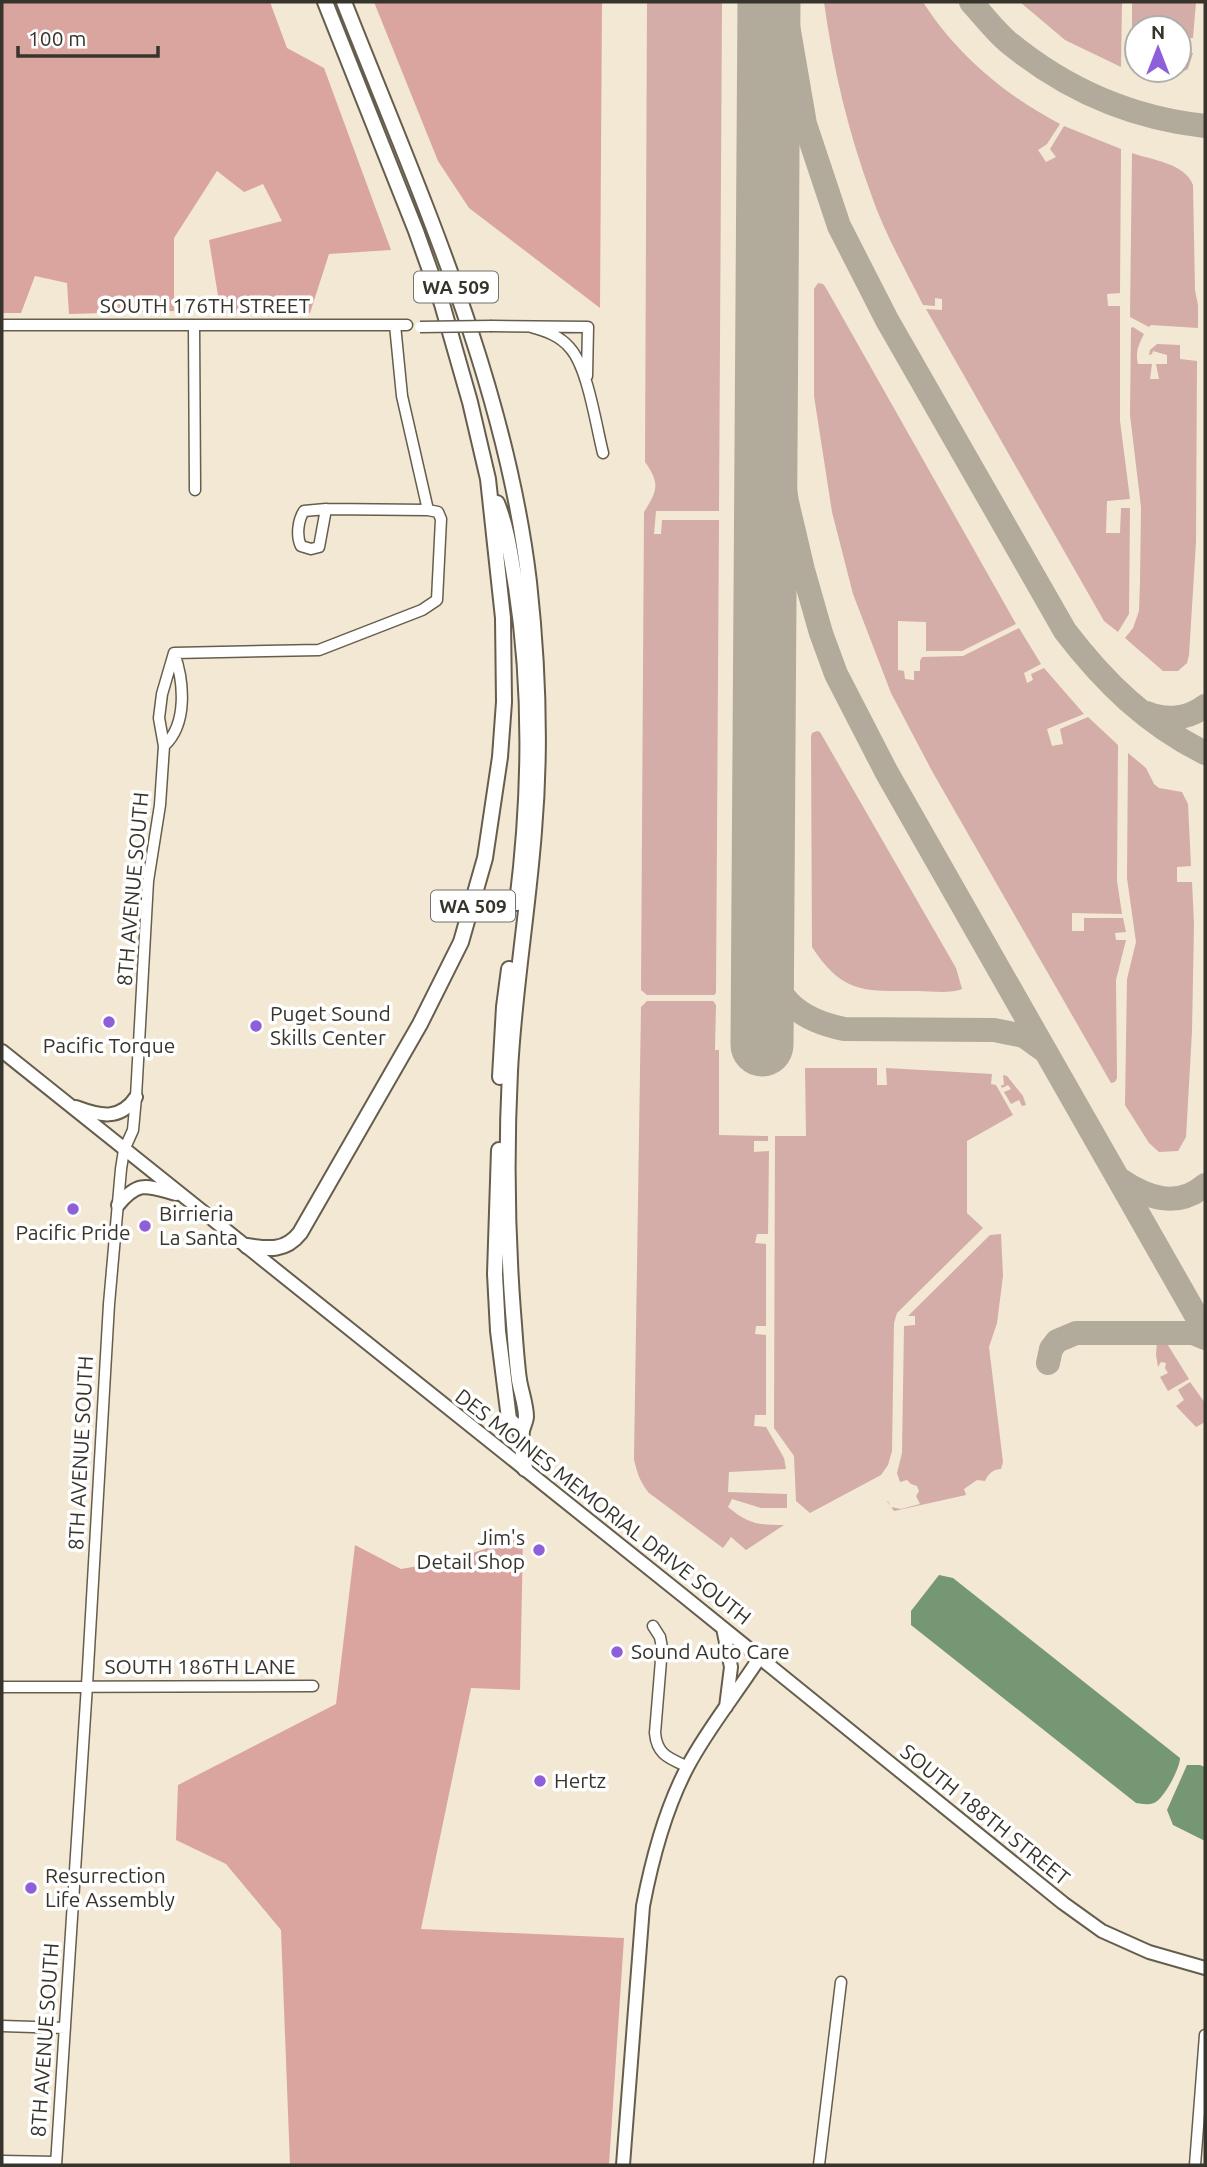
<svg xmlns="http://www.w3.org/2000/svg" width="1207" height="2167" font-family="Ubuntu,sans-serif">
  <rect width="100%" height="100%" fill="#f2e8d4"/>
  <path fill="#d4aca8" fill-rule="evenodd" d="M647 2H722L719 511H656L654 534H661L662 520H719L716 993 714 995H647L641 990 644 512C658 490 660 483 645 462Z
    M824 2H923C956 54 1006 96 1060 124L1047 144 1038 150 1046 162 1056 157 1050 149 1064 126 1121 149 1120 293 1107 294 1108 306H1120V421L1130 499 1107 501 1106 533H1120L1121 508H1130L1129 614 1118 632 1104 621 926 309 942 310V299L935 298V306L923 305C905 269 884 232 871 194 848 131 833 68 824 2Z
    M1020 2H1122L1121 67 1065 40Z
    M1132 2H1196L1193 38 1181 39 1180 53H1193L1188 69C1170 79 1151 77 1132 71ZM1137 28H1179V70H1137Z
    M1132 153C1151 160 1185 163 1193 185L1195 290 1198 305V328L1151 325 1149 327 1130 317Z
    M818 283 823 284 826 288 1016 624 962 651H926V622L898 621V670L904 671 905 679 914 680V671H920V661L922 657 963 656 1019 628 1041 664 1024 673 1027 683 1033 680 1031 674 1044 668 1084 714 1047 729 1052 746 1063 744 1060 729 1088 717 1118 745 1117 881 1122 914 1072 913V931H1084V918H1123L1126 932 1115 933 1116 940H1126L1116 980 1117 1078 1115 1082 1111 1083 932 771 891 693 853 594 832 512 814 396V289Z
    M1133 327 1144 334C1139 344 1135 352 1138 364H1152L1150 379H1159L1156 364H1167V355L1153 351 1152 354 1149 355 1150 350 1157 344 1180 345V359L1197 361 1196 542 1189 655 1187 663 1178 671H1163L1125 638 1133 628 1139 611 1140 582 1141 507 1130 415 1131 328Z
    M817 731 820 732 956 968 962 989C949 994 932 991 918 991 866 991 843 995 812 947L811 737 812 733Z
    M1128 753 1146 768 1154 784 1159 788 1182 792 1188 804 1191 866 1177 867V882H1192L1194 924 1192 1031 1186 1137 1178 1151 1159 1152 1149 1143 1125 1105 1127 979 1136 942 1127 878Z
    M647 1001H713L716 1005 715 1050H719V1135L768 1136V1141H754V1152L769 1151 768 1234H757L755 1243 766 1244V1326H756L755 1334 766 1335V1415H755L754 1426 766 1427 784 1458 786 1469 729 1472 728 1492 787 1494V1508H761L732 1499 728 1507C748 1524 758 1525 784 1525L746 1550 731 1537 723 1548 649 1493C640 1482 637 1473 634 1459L641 1007Z
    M805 1068H877V1085H887L886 1068 992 1074 991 1084 996 1085 1013 1115 967 1141V1213L983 1228 897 1313 894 1323 892 1451 888 1465 881 1475 810 1513 796 1501 794 1456 774 1428 775 1136H806Z
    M1003 1075 1007 1076 1023 1096 1026 1105 1022 1106 1019 1100 1011 1104 1004 1092 1011 1089 1008 1085 1002 1088 1001 1085H1004Z
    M1001 1234 1003 1276 997 1323 989 1347 1003 1462 1001 1469C993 1469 988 1474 985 1481L977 1480 964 1489 966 1495 894 1511 887 1501H888L891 1507 901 1509 920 1504 916 1496 919 1491 917 1486 911 1484 907 1480 900 1482 897 1473 902 1453 904 1326 915 1325V1316H908L990 1235Z
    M1157 1341 1166 1342 1189 1379 1168 1391 1160 1377 1168 1373 1165 1368 1166 1363 1161 1362 1158 1367 1156 1355Z
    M1190 1382 1205 1403V1422L1196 1427 1176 1406 1184 1400 1178 1390Z"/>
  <path fill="#dba59f" d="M2 2H270L287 48 324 68 391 250 329 254 310 313 221 314 209 240 282 221 263 184 244 192 217 171 174 238V311L69 314 67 283 35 276 21 313H2Z
    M374 2H602L600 308 469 208 438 161Z
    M523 1537 520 1690 471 1688 421 1929 624 1938 609 2165H290L281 1930 226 1864 176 1840 178 1785 336 1704 355 1545 401 1569 447 1561Z"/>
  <path fill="#769774" d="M939 1575 953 1578 1180 1758C1180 1768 1164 1799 1154 1803 1148 1805 1142 1804 1136 1803L911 1625V1611Z
    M1187 1765H1200L1205 1767V1841L1173 1825 1167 1810Z"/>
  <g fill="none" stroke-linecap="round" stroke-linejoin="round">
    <path stroke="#b2aa9a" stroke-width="24" d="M784 2 805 124 839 226 887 320 1065 631C1104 682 1147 724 1205 753
      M971 2C983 15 994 30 1008 42 1065 89 1131 118 1205 126
      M767 375 787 502 803 570 821 633 836 674 887 773 1205 1331
      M1147 713C1166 721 1188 719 1205 706
      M764 947C773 996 795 1019 844 1029L994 1030 1024 1036 1042 1049
      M1119 1179C1147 1198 1177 1209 1205 1185
      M1048 1363 1051 1349 1057 1341 1076 1333H1193L1205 1338"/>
    <path stroke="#b2aa9a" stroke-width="63" d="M762 1045 769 2"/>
    <g stroke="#665e4d" stroke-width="13">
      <path id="minor" d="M2 325H407
        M194 325 195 490
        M492 326 588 327 587 376
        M531 327C546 331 560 336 570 348 588 368 596 426 603 453
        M326 509 319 547 311 549 301 546C296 536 298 520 304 511L326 509 428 510
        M174 653 319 650 422 610 437 600 441 519 438 512 428 510 402 396 395 325
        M164 746C188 724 184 681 174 653
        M653 1626 660 1637 662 1648 655 1733C657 1755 669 1758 688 1767
        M2 1687 313 1686
        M2 2026 65 2028
        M2 2161 56 2162
        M56 2165 87 1685 109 1304 121 1169 124 1150 133 1130 136 1097 148 881 160 805 164 746 159 718 162 694 174 653
        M819 2165 841 1982
        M1195 2165 1205 2035"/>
    </g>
    <g stroke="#665e4d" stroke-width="16">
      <path id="major" d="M2 1051 681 1594 1063 1903 1102 1931 1149 1952 1205 1968
        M76 1107C100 1116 120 1121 136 1097
        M118 1205C139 1180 147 1186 176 1194
        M723 1628 731 1667 726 1707
        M623 2165 643 1906C652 1859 665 1809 688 1766 708 1728 737 1693 760 1657"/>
    </g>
    <g stroke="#665e4d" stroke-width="18">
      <path id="highway" d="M344 2C418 190 505 379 529 582 538 664 541 749 534 831 528 911 514 991 510 1071 506 1151 507 1232 513 1312 515 1335 516 1358 519 1380 521 1392 526 1405 526 1417 526 1420 522 1429 522 1431 520 1443 524 1457 525 1469
        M497 503C508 530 511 559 516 587 532 691 530 799 517 903
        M500 1077 504 1007 509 969
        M499 1150 495 1274 498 1331 509 1419 521 1432
        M247 1246C268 1249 285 1252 300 1233L420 1024 461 942 485 858 500 757 504 702 503 618 488 479 470 402 442 304 416 231 325 2"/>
    </g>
    <use href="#minor" stroke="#fff" stroke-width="10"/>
    <use href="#major" stroke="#fff" stroke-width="12"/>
    <use href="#highway" stroke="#fff" stroke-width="14"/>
    <g stroke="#665e4d" stroke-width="13" stroke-linecap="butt">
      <path id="minor-bridge" d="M420 327 492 326"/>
    </g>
    <use href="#minor-bridge" stroke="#fff" stroke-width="10"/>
  </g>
  <g fill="#8e5fd9" stroke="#fff" stroke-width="2.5">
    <circle cx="109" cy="1022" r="7"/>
    <circle cx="256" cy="1026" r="7"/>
    <circle cx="73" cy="1209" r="7"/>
    <circle cx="145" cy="1226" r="7"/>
    <circle cx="539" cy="1550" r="7"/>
    <circle cx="617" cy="1652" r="7"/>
    <circle cx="540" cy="1781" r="7"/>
    <circle cx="31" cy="1888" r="7"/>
  </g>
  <g text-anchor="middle" stroke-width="7" stroke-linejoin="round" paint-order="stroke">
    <g fill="#fff" stroke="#73716b" stroke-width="2">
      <rect x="414" y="271.5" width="84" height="31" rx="5"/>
      <rect x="431" y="890.5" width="84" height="31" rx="5"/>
    </g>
    <g font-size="19" font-weight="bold" fill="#37342c">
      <text x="456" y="294">WA 509</text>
      <text x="473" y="913">WA 509</text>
    </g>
    <g font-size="21" fill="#37342c" stroke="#fff">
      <text x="205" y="313">SOUTH 176TH STREET</text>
      <text transform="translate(133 889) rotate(-85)" y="7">8TH AVENUE SOUTH</text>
      <text transform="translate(81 1453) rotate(-87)" y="7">8TH AVENUE SOUTH</text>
      <text transform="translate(603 1507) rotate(38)" y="7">DES MOINES MEMORIAL DRIVE SOUTH</text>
      <text x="200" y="1674">SOUTH 186TH LANE</text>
      <text transform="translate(985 1815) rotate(39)" y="7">SOUTH 188TH STREET</text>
      <text transform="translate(45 2040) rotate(-86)" y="7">8TH AVENUE SOUTH</text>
    </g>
    <g font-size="21" fill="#37342c" stroke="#fff" text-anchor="start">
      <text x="270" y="1021">Puget Sound<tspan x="270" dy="24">Skills Center</tspan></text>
      <text x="109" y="1053" text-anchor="middle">Pacific Torque</text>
      <text x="159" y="1221">Birrieria<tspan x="159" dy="24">La Santa</tspan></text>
      <text x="73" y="1240" text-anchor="middle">Pacific Pride</text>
      <text x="525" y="1545" text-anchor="end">Jim's<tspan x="525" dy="24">Detail Shop</tspan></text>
      <text x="631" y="1659">Sound Auto Care</text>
      <text x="554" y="1788">Hertz</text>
      <text x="45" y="1883">Resurrection<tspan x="45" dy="24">Life Assembly</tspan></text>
    </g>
  </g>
  <rect width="1207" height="2167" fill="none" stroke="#37342c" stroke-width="7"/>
  <g transform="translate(1158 49)"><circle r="33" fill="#ffffff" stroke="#afaeab" stroke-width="2"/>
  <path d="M0-5L12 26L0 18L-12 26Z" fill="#8e5fd9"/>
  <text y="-10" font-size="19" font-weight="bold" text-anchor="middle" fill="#37342c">N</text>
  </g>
  <path d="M18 46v10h140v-10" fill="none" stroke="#37342c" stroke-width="3.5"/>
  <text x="28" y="46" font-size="21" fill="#37342c" stroke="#ffffff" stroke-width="5" paint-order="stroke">100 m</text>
</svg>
